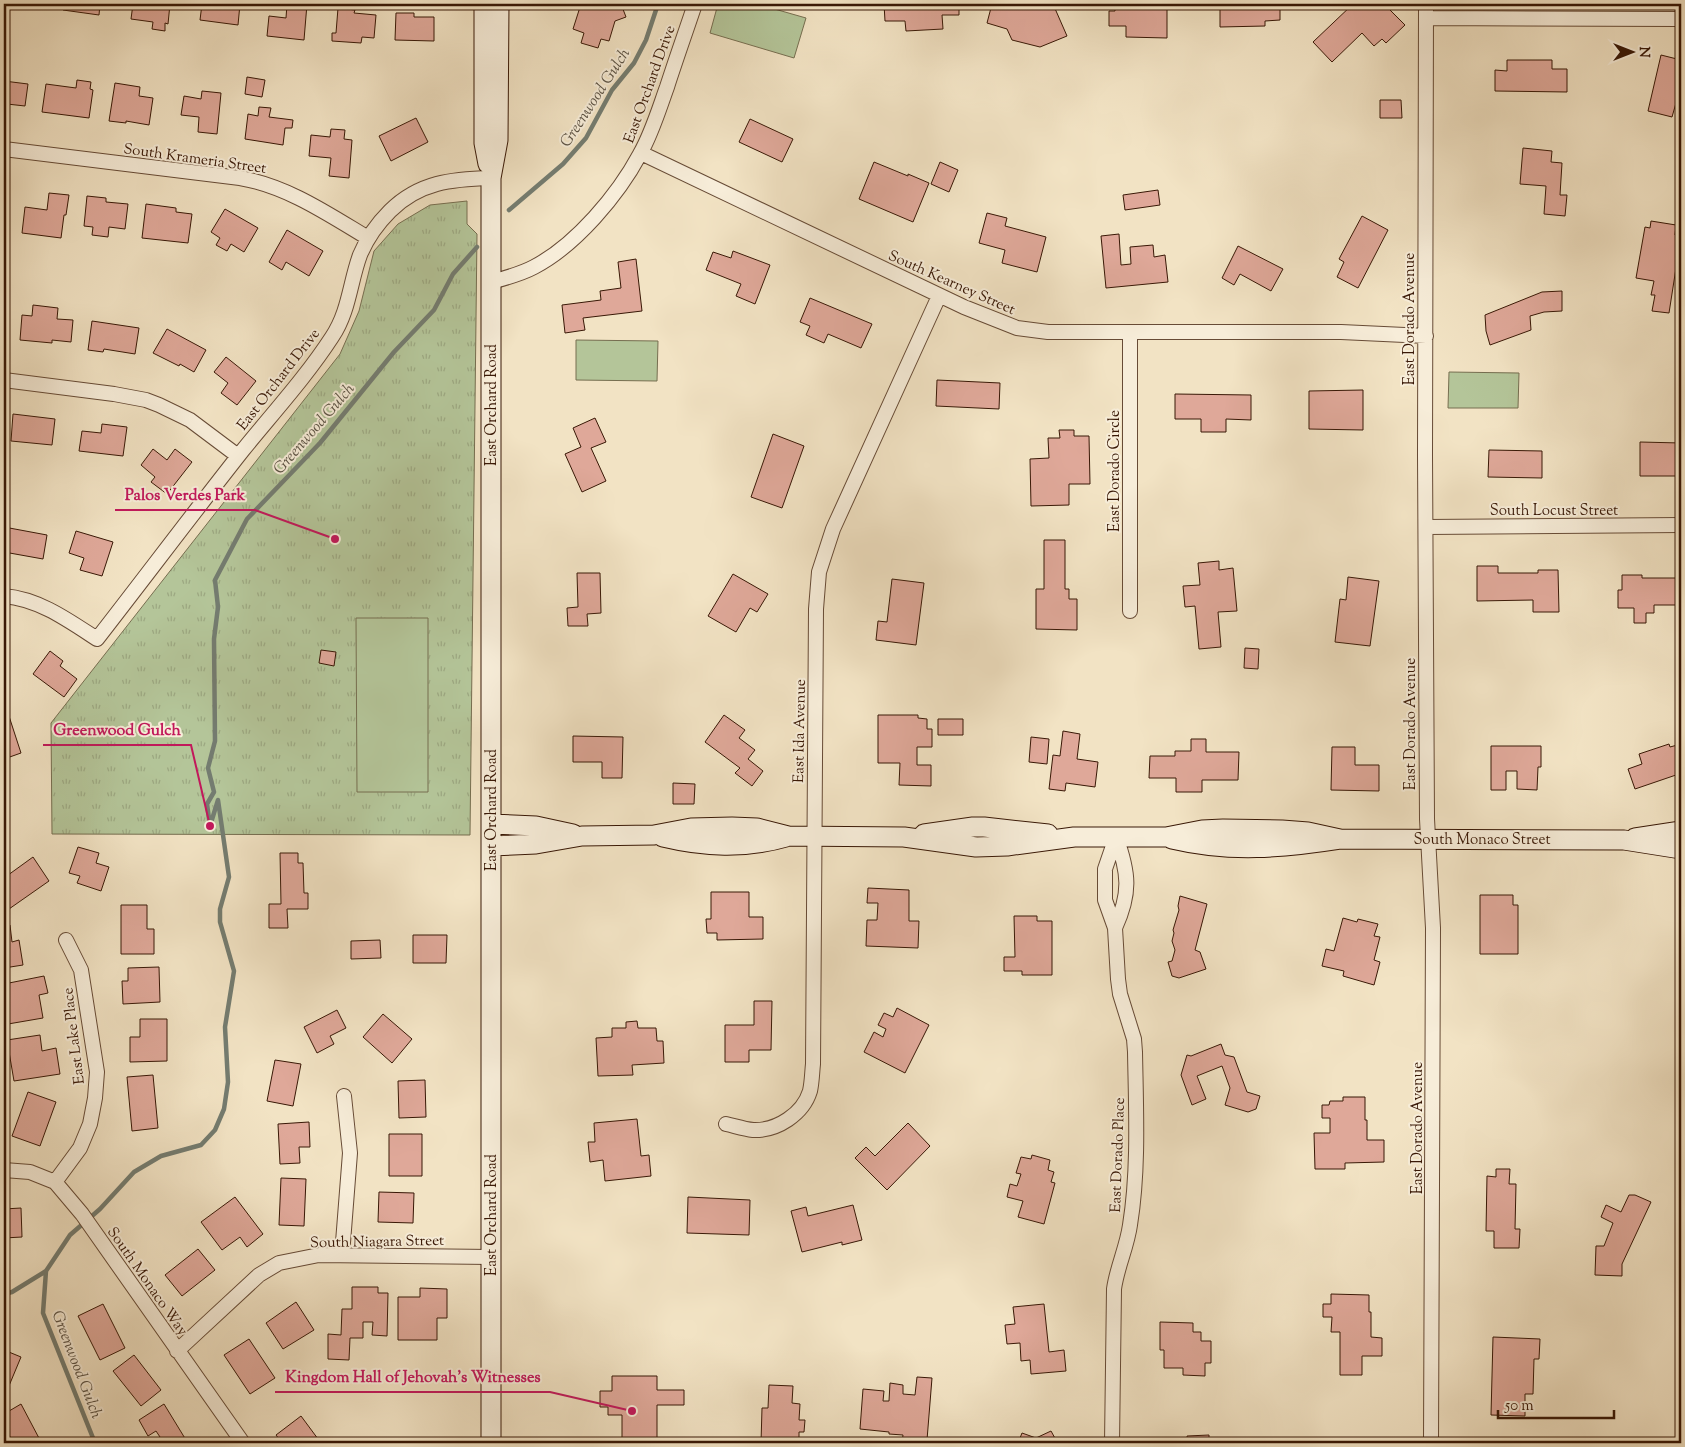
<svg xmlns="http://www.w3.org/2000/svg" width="1685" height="1447" font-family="'Sorts Mill Goudy',serif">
  <defs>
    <pattern id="park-tufts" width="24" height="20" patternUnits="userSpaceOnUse" patternTransform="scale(1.25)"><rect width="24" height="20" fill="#b4c599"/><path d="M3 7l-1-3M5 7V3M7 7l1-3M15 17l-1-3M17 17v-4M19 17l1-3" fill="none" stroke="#9ca882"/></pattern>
  </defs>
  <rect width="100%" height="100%" fill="#f2e3c4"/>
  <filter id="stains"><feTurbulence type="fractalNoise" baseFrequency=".004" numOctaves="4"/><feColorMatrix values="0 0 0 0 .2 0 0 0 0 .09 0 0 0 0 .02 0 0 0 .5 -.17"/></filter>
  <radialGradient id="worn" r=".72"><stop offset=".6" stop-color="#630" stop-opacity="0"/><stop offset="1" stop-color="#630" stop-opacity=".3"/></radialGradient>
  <path fill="url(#park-tufts)" stroke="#766e50" d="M467 201V224L477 234 470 835 52 834 51 723 340 354 359 311 374 251 398 224 430 205Z"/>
  <path fill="#b4c599" stroke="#766e50" d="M718 4H757L806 18 794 58 710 33Z
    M576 340 658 341 657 381 576 380Z
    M1449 372 1519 373 1518 408H1448Z
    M356 618H428V792H357Z"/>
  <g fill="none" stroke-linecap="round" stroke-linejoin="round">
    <path stroke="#747c70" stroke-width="4.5" d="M509 210 563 164 586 138 612 90 634 63 646 40 658 4
      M4 1294 12 1292 46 1271
      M95 1443 43 1313 46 1271 70 1235 100 1209 134 1172 161 1156 201 1145 215 1130 224 1109 228 1082 225 1027 234 971 220 922V909L229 877 218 800 210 826 207 804 214 792 208 768 215 741 214 639 218 607 215 580 247 519 320 443 394 352 434 310 453 274 477 247"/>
  </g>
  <path fill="#dfa899" stroke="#391806" d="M64 4H100L99 15 63 10Z
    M133 4H170L168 24 165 23V31L152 29 153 22 131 19Z
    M202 4H240L238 25 200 20Z
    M287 4H307L304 40 267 36 269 16 286 18Z
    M581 4H621L626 17 615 21 609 41 601 39 598 48 581 43 584 33 573 29Z
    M884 4H959V15H942L943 29 906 31 905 21H885Z
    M992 4H1024L1031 6 1035 4H1053L1067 36 1040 47 1012 40 1007 29 987 23Z
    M1115 4H1167V38L1126 37V26H1109V11H1115Z
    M1220 4H1280V20L1265 21V26L1220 27Z
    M1353 4H1384L1405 25 1386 43 1382 39 1374 46 1362 33 1332 62 1313 42Z
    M338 8 355 10 354 13 376 15 374 38 362 37 361 43 332 41V33H336Z
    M396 13H414V17H434V41L395 40Z
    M1661 55 1681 60V104L1676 103 1672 117 1648 111Z
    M1507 60H1552V69H1567V92L1495 91V70L1507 71Z
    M247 77 265 80 262 97 245 94Z
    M77 80 91 82 90 89 93 90 89 118 42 112 46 84 76 88Z
    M4 81 28 84 25 106 7 104 6 106H4Z
    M115 83 140 87 139 96 153 98 149 125 126 121V123L109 121Z
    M202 91 221 93 217 134 198 132 199 117 181 115 184 96 201 99Z
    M1380 100H1401L1402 118H1380Z
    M259 107 271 108 269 117 293 120 292 128H285L283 145 245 139 248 114 258 116Z
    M416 118 428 142 391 161 379 136Z
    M750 119 793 139 782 162 739 142Z
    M331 129 345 130 344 139 352 140 349 178 329 176 331 158 309 156 311 135 330 137Z
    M1523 148 1552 151 1551 162 1562 163 1560 195H1567L1565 216 1544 214 1546 186 1520 184Z
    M874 162 908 176V174L929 183 913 222 859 199Z
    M940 162 958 170 949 192 931 184Z
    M1158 190 1160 205 1125 210 1123 195Z
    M49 193 69 195 66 215H64L61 238 22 233 25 207 47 210Z
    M87 196 106 198V202L128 204 125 229 109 227 108 237 92 235 93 227 84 226Z
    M146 204 176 208V212L192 214 188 243 142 238Z
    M225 209 258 228 244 252 231 244 227 251 216 245 220 238 211 232Z
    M987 213 1007 218 1005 226 1046 237 1037 272 1002 263 1005 250 979 243Z
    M1362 216 1388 230 1358 288 1337 277 1344 262 1339 259Z
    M1651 221 1676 225 1675 235 1681 236 1669 313 1652 311 1655 295H1651L1654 281 1636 278 1645 227 1650 228Z
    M287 230 323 251 309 276 286 262 282 270 269 262Z
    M1119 234 1121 265 1131 264 1130 247 1153 245 1154 257 1165 255 1168 282 1106 288 1101 236Z
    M1238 246 1283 269 1271 291 1240 274 1234 285 1222 278Z
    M733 251 770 265 755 304 736 296 741 284 706 270 713 252 731 258Z
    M636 259 642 311 583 318 585 330 565 333 562 305 601 300 600 291 621 288 618 262Z
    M1562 291V311L1544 312 1530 316 1531 330 1490 345 1486 331 1485 315 1542 292Z
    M810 298 872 324 861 348 828 334 824 343 806 335 810 326 800 322Z
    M33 305 58 308 57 319 73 320 71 342 52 340V343L20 340 22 315 32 316Z
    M92 321 139 328 135 354 104 349 103 352 88 350Z
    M167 329 206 350 194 372 180 364 179 366 153 353Z
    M226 357 256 381 237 405 221 393 228 383 214 372Z
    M937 380 1000 383 999 409 936 406Z
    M1363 390V430L1309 429V391Z
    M1175 394 1251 395V420L1226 419V432H1201V419H1175Z
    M13 414 55 419 52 445 11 441Z
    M595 418 606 442 591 448 606 481 582 492 565 454 581 447 573 428Z
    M102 424 127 427 123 456 79 451 82 431 101 433Z
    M1059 430H1074V436H1089L1090 484H1069V505L1031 506 1030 459 1049 458 1048 438H1060Z
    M773 434 804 446 782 508 751 497Z
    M1640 442 1681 443V476H1640Z
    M153 449 167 460 175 449 192 462 167 494 151 482 155 477 141 465Z
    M1489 450 1542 451V478L1488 477Z
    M4 527 47 535 43 559 4 552Z
    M76 531 113 542 102 576 80 570 84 558 69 553Z
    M1044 540H1065V589H1069V599H1077V630L1036 629V589H1044Z
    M1219 561V570L1233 568 1237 611 1218 612 1221 647 1199 649 1195 606 1185 607 1183 586 1200 585 1198 563Z
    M1477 566H1498V573H1538V570H1558L1559 612H1533V600L1477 601Z
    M577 573H600L601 613 587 614 588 626H568L567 608 578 607Z
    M733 574 768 594 757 612 750 608 736 632 708 616Z
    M1676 574H1681V605H1654V613H1646V623H1634V608H1618V590H1622V575H1642V578H1676Z
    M1348 577 1379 581 1370 646 1335 642 1340 599 1346 600Z
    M892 579 924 583 916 645 876 640 878 621 887 622Z
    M4 636 8 637 4 667Z
    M1245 648 1259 649 1258 669 1244 668Z
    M321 650 336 652 334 666 319 663Z
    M50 651 63 661 60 666 77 679 64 697 33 674Z
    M6 707 21 753 4 759V708Z
    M724 715 745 730 739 738 755 750 748 759 763 771 752 786 735 773 740 768 705 742Z
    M878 715H918V718L927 719V729H932V747H917V765H931V786L899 785 900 763H878Z
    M938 719H963V735H938Z
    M1063 731 1080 734 1077 759 1098 762 1095 787 1066 783 1065 791 1049 789 1053 755 1060 756Z
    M573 736 623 737 622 778H602V762H573Z
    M1031 737 1049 739 1047 764 1029 762Z
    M1191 739H1206V752H1239L1238 780H1202V792H1176V778H1149L1150 756H1175V751H1191Z
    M1669 744 1670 747 1681 744V781L1678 782 1676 775 1635 789 1628 769 1642 764 1639 754Z
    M1491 746H1541V767H1538L1537 790 1517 789V771H1506V790H1491Z
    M1332 747H1355V765H1379V791L1331 790Z
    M673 783 695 784 694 804H673Z
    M78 847 99 853 96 863 109 867 101 891 77 883 80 876 69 873Z
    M280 853H298V863H303L304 893H308V909H287L288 928H269V904H281Z
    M33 857 49 881 9 909 4 902V878Z
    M868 888 909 890V921H919L918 948 866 946 867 920H877L878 903H867Z
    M711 892H749V917H763V939L717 940V933H707L706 919H711Z
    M1480 895H1513V905H1518V954H1480Z
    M1180 896 1207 904 1195 950 1200 952 1206 969 1179 978 1172 976 1168 962 1172 961 1175 950 1172 941 1174 933 1173 930 1179 910 1178 906Z
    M121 905H147V929H154V954H121Z
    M1014 916H1037V921H1052V975H1022V971H1004V957H1015Z
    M1343 918 1357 922 1358 919 1378 924 1374 936 1380 937 1374 960 1380 962 1374 985 1343 976 1344 971 1322 966 1326 949 1334 951Z
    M10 925 12 942 19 940 23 965 4 968V926Z
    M413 935H447L446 963H413Z
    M380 940 381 958 351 959V941Z
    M159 967 160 1002 123 1004 122 981H128V968Z
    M44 976 48 993 39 995 43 1018 8 1024 4 1001V984Z
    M754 1001H772L771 1050H749V1062H725V1025H754Z
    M897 1008 929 1025 905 1073 864 1052 874 1032 883 1037 886 1029 878 1025 884 1013 893 1017Z
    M337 1010 346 1028 330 1036 334 1044 317 1053 304 1027Z
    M383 1014 412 1039 392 1063 363 1037Z
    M140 1019H167V1061L130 1062V1037H140Z
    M637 1021 638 1028H656L657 1041H663L664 1063 632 1065 633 1075 598 1076 596 1038 612 1037V1028H626V1022Z
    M40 1035 42 1051 56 1048 60 1074 14 1081 7 1040Z
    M1221 1044 1225 1055 1234 1057 1247 1092 1260 1096 1256 1109 1248 1112 1225 1105 1230 1088 1222 1066 1197 1076 1206 1099 1192 1105 1181 1075 1187 1055 1191 1056Z
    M275 1060 301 1064 293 1106 267 1101Z
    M153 1075 158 1128 132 1131 127 1077Z
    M425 1080 426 1117 399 1118 398 1081Z
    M28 1092 56 1102 40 1146 12 1136Z
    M1343 1097H1365V1120H1367V1140H1384V1162L1345 1163V1169H1315L1314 1133H1330V1118H1322V1105H1329L1330 1101H1343Z
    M637 1119 641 1156 649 1155 651 1176 605 1181 603 1160 590 1162 588 1142H595L594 1123Z
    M309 1122 310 1147H299L300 1163 280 1164 278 1124Z
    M908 1123 930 1146 887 1190 855 1158 866 1147 875 1156Z
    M389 1134H422V1176H389Z
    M1032 1155 1050 1160 1048 1170 1054 1172 1051 1182 1055 1183 1044 1224 1018 1217 1023 1201 1007 1197 1010 1184 1017 1186 1021 1174 1016 1173 1021 1157 1031 1159Z
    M1496 1169H1510L1509 1184H1516L1515 1229H1520L1519 1248H1494V1231H1486L1487 1176 1496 1177Z
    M281 1178 306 1179 304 1226 279 1225Z
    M379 1192 414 1193 413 1223 378 1222Z
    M1629 1195H1635L1651 1202 1622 1264V1276L1595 1275 1596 1246H1604L1613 1223 1601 1217 1606 1205 1621 1212Z
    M235 1197 263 1234 247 1247 240 1237 222 1250 201 1222Z
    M688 1197 750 1200 749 1235 687 1233Z
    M853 1205 862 1240 842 1245V1242L802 1252 791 1211 806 1207 808 1216Z
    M21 1208 22 1237 4 1238V1209Z
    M198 1249 215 1270 182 1296 165 1275Z
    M352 1287H378V1293H388L387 1336 372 1335 373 1322H363V1338H350L349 1360 328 1359V1334L341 1335 342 1309H352Z
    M420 1288 447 1289V1318H437V1340H398V1297H420Z
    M1331 1294 1369 1295V1312H1371V1337L1382 1338V1356H1362V1375H1340V1332H1331L1332 1317H1323V1304H1331Z
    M296 1302 314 1330 283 1349 266 1323Z
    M103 1304 125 1348 100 1360 78 1316Z
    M1044 1304 1049 1352 1064 1350 1066 1371 1031 1374 1030 1360 1021 1361 1020 1343 1007 1344 1005 1325 1015 1324 1013 1307Z
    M1160 1322 1193 1323V1332H1201V1341H1211V1363H1205V1376L1183 1375V1368H1164V1350H1160Z
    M1493 1337 1540 1339 1539 1359H1534L1533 1394H1525V1416L1491 1415Z
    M249 1339 275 1378 250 1394 224 1355Z
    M4 1350 21 1357 6 1393 4 1392Z
    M134 1355 161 1390 141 1406 113 1371Z
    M612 1376H657V1390H684V1405H657V1443H622V1415H608V1407H600V1391H612Z
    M917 1377 932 1378 927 1440 914 1439V1443H902L903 1435 889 1434V1432L860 1429 863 1389 884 1391 883 1401H889L890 1383 903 1385V1394L915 1395Z
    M769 1385 793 1386 792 1403 800 1404 799 1420H805L804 1432H799V1443H761L762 1408H768Z
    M21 1404 40 1440 35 1443H13L4 1425V1414Z
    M164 1404 186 1440 181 1443H164L156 1431 148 1436 139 1420Z
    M301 1416 321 1443H282L276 1435Z
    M1051 1431 1056 1440 1054 1443H1018L1022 1433 1036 1438Z
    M1209 1435V1443H1188L1187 1436Z"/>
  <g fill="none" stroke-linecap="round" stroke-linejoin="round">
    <g stroke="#674b36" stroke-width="16">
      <path id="street" d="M1426 4 1425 456 1427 819 1433 928 1431 1443
        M1426 18 1681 19
        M4 149 240 178C287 186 328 214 368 238
        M641 153 964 307 1017 328 1048 332H1341L1426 336
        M491 282C506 278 521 274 534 267 576 245 618 195 640 154 652 133 659 109 667 87 676 59 686 31 695 4
        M4 380 114 394 146 400 159 405 190 420 238 456
        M1426 527 1681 525
        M4 596C39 599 68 620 97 639 146 576 194 512 243 450 273 413 306 377 332 337 349 312 350 282 360 255 367 238 377 224 390 211 419 182 452 179 491 178
        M1130 611V332
        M1115 928C1131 893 1129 873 1116 837
        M726 1124C735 1126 744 1129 753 1130 777 1131 803 1114 810 1091 812 1082 812 1073 813 1064L816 609 819 572 833 529 939 296
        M4 1170 30 1172 55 1182 82 1214 243 1443
        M55 1182 80 1148 90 1124 95 1098 97 1072 81 970 66 940
        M342 1255 350 1153 344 1096
        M177 1351 259 1275 279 1263 319 1255 491 1257
        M1112 1443 1114 1289C1117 1267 1127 1247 1130 1225 1139 1169 1136 1109 1135 1052L1134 1039 1120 994 1118 979 1115 928 1105 900V869L1116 837"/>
    </g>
    <g stroke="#391806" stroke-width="21">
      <path id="secondary" d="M484 4V143L488 164
        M491 824 536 826 573 834
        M924 834 973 827H984L1048 834
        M663 837C705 847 744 849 786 837
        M1635 838 1681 831
        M1172 839C1231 853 1282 848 1340 839L1624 840 1681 849
        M491 846 536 844 582 836 654 835 691 828 732 827 757 828 788 836 904 837 976 847 1007 846 1074 837H1166L1202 830 1223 829 1282 830 1308 832 1340 839
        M491 1443V178L498 140 499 4"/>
    </g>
    <use href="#street" stroke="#f7edd9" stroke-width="14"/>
    <use href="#secondary" stroke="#f7edd9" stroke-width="19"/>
  </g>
  <g text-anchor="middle" stroke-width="4" stroke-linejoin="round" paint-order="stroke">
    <g font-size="15" fill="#391806" stroke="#f7edd9">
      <text transform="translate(649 84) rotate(-70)" y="5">East Orchard Drive</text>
      <text transform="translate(195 158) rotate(8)" y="5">South Krameria Street</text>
      <text transform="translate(952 282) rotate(24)" y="5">South Kearney Street</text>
      <text transform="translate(1409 319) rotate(-90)" y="5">East Dorado Avenue</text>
      <text transform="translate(278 379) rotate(-52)" y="5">East Orchard Drive</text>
      <text transform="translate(491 405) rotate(-90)" y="5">East Orchard Road</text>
      <text transform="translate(1114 471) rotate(-90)" y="5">East Dorado Circle</text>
      <text x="1554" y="515">South Locust Street</text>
      <text transform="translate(1410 724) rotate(-90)" y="5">East Dorado Avenue</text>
      <text transform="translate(799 731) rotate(-89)" y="5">East Ida Avenue</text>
      <text transform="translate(491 810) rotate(-90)" y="5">East Orchard Road</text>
      <text x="1482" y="844">South Monaco Street</text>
      <text transform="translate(73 1036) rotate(-97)" y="5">East Lake Place</text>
      <text transform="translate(1417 1128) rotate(-90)" y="5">East Dorado Avenue</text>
      <text transform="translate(1117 1155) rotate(-88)" y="5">East Dorado Place</text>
      <text transform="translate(491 1215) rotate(-90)" y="5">East Orchard Road</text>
      <text transform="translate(377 1241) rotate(-1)" y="5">South Niagara Street</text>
      <text transform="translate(148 1281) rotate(55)" y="5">South Monaco Way</text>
    </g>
    <g font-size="16" font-style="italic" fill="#5b5244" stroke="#f7edd9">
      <text transform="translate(594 97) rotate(-57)" y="6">Greenwood Gulch</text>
      <text transform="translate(313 428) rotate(-49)" y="6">Greenwood Gulch</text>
      <text transform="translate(78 1364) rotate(69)" y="6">Greenwood Gulch</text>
    </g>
  </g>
  <path fill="none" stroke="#c2185b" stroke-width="2" d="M335 539L255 510H115M210 826L191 745H43M632 1411L550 1392H275"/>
  <g fill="#c2185b" stroke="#f7edd9" stroke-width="2">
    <circle cx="335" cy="539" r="5"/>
    <circle cx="210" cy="826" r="5"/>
    <circle cx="632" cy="1411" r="5"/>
  </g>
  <g font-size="16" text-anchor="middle" font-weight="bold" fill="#c2185b" stroke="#f7edd9" stroke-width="4" stroke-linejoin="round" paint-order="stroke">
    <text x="185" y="500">Palos Verdes Park</text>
    <text x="117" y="735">Greenwood Gulch</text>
    <text x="413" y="1382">Kingdom Hall of Jehovah's Witnesses</text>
  </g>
  <rect width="1685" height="1447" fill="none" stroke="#f2e3c4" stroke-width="20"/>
  <rect x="5" y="5" width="1675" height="1437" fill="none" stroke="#391806" stroke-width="2.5"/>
  <rect x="10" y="10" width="1665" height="1427" fill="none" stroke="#391806"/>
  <g transform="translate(1632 52) rotate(90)" stroke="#f7edd9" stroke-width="4" paint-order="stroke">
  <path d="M0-4L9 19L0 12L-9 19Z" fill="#391806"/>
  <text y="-8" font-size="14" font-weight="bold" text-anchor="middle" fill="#391806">N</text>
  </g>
  <path d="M1498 1410v8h116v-8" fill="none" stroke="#391806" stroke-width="2.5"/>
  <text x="1505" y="1410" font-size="15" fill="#391806" stroke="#f7edd9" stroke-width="4" paint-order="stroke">50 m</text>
  <rect width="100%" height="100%" filter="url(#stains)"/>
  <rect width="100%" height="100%" fill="url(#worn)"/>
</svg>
